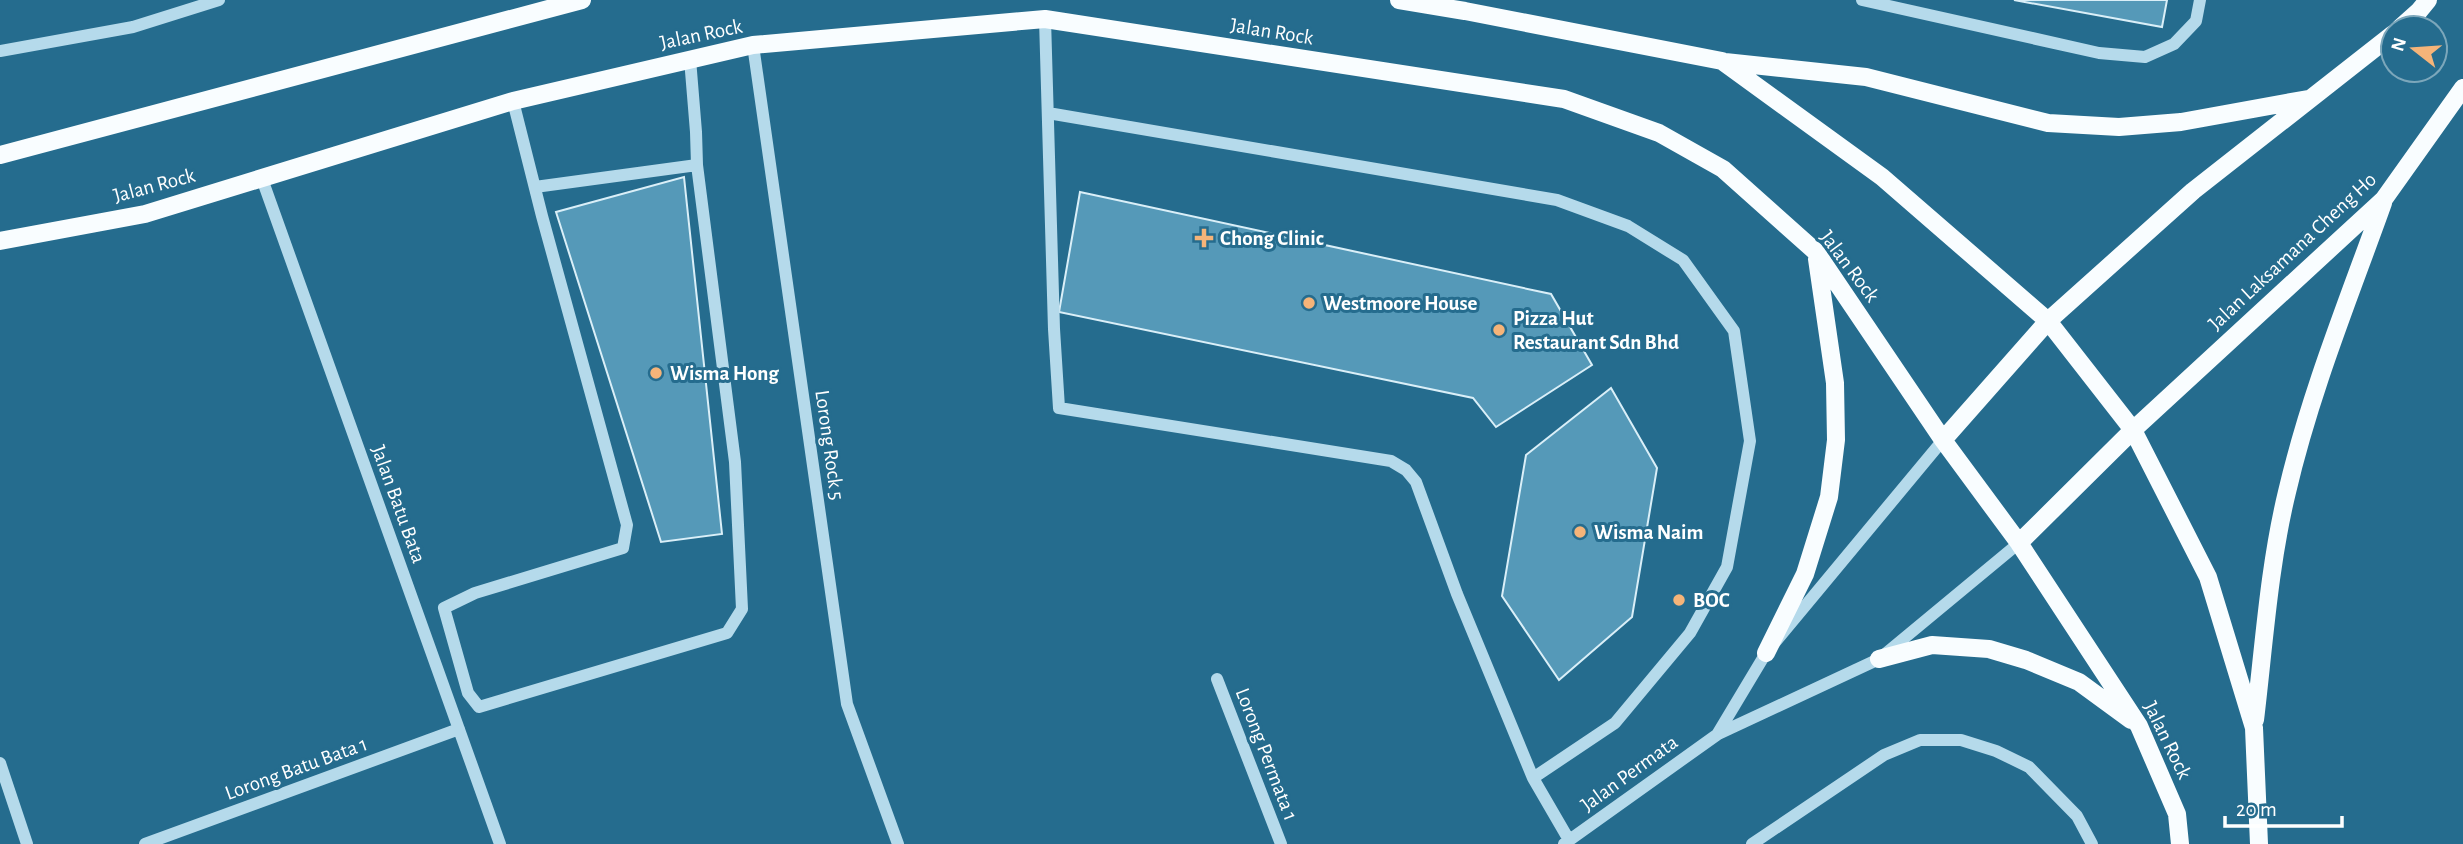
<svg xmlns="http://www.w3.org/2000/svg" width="2463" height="844" font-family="'Alegreya Sans',sans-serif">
  <rect width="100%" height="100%" fill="#256c8e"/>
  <path fill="#5599b8" stroke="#daeff8" stroke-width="2" d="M2014 0H2167L2162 27Z
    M684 177 722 534 661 542 556 212Z
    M1080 192 1551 294 1592 365 1496 427 1473 398 1059 312Z
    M1611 388 1657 468 1632 617 1559 680 1502 596 1526 455Z"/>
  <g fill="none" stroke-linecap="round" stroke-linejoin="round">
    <path stroke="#b5daeb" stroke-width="12" d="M1862 0 2099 53 2145 57 2174 44 2196 21 2200 0
      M1045 19 1054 329 1059 408 1391 461 1406 470 1416 482 1457 594 1533 778 1569 840
      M753 45 847 704 898 844
      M0 51 133 27 219 0
      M513 101 542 216 627 525 623 548 475 593 444 608 468 693 479 707 727 633 742 609 735 462 697 165 696 132 690 59
      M1048 113 1557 200 1628 226 1683 260 1734 331 1750 441 1727 567 1690 633 1615 723 1533 778
      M261 176 500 844
      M535 187 697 165
      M1217 679 1281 844
      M1718 733 1766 653 1943 440
      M0 763 27 844
      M145 844 459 729
      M1564 844 1718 734 1879 659 2019 543
      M1752 844 1884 755 1920 740H1961L1996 751 2029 767 2077 816 2092 844"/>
    <path stroke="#f9fdff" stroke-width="18" d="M1399 0 1465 11 1722 61 1882 177 2048 321 2133 430 2208 577 2254 728 2259 844
      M2400 28 2419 11 2428 0
      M1725 62 1866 77 2048 123 2119 127 2181 122 2308 99
      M0 155 582 0
      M0 241 145 214 513 101 753 45 1045 19 1564 99 1659 133 1723 169 1816 252 1943 440 2019 543 2139 726 2177 814 2180 844
      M1943 440 2048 321 2193 191 2393 34
      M2019 543 2133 430 2384 199 2463 88
      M1766 653 1805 574 1829 497 1836 440 1835 383 1817 259
      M1879 659 1932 645 1989 649 2026 660 2079 682 2131 720
      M2255 720C2264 645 2269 566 2287 492 2310 393 2349 298 2383 203"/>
  </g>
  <g fill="#f5b479" stroke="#256c8e" stroke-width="2.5">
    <path d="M1200.5 227.5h7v7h7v7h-7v7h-7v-7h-7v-7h7z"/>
    <circle cx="1309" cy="303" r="7"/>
    <circle cx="1499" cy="330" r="7"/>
    <circle cx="656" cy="373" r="7"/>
    <circle cx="1580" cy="532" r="7"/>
    <circle cx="1679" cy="600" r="7"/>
  </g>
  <g text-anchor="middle" stroke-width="6" stroke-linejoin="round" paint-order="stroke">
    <g font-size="21" fill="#fff" stroke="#256c8e">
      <text transform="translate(1272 31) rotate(9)" y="7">Jalan Rock</text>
      <text transform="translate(701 34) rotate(-12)" y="7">Jalan Rock</text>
      <text transform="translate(154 185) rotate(-15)" y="7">Jalan Rock</text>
      <text transform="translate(2292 251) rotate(-43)" y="7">Jalan Laksamana Cheng Ho</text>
      <text transform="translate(1850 266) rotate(53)" y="7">Jalan Rock</text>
      <text transform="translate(830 445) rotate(82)" y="7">Lorong Rock 5</text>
      <text transform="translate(399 504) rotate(70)" y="7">Jalan Batu Bata</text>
      <text transform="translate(2168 740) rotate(64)" y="7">Jalan Rock</text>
      <text transform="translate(1267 754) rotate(69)" y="7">Lorong Permata 1</text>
      <text transform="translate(296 768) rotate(-20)" y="7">Lorong Batu Bata 1</text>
      <text transform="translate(1629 773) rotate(-36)" y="7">Jalan Permata</text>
    </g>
    <g font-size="21" font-weight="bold" fill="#fff" stroke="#256c8e" text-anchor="start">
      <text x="1220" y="245">Chong Clinic</text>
      <text x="1323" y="310">Westmoore House</text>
      <text x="1513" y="325">Pizza Hut<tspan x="1513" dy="24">Restaurant Sdn Bhd</tspan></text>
      <text x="670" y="380">Wisma Hong</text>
      <text x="1594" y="539">Wisma Naim</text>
      <text x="1693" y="607">BOC</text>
    </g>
  </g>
  <g transform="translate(2414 49) rotate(287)"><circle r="33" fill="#256c8e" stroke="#7ca7bb" stroke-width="2"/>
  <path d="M0-5L12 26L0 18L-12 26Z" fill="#f5b479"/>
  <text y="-10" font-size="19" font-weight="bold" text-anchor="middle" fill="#ffffff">N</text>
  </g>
  <path d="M2225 816v10h117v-10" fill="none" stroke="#ffffff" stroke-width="3.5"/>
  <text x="2236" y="816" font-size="21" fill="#ffffff" stroke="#256c8e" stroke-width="5" paint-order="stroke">20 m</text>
</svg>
